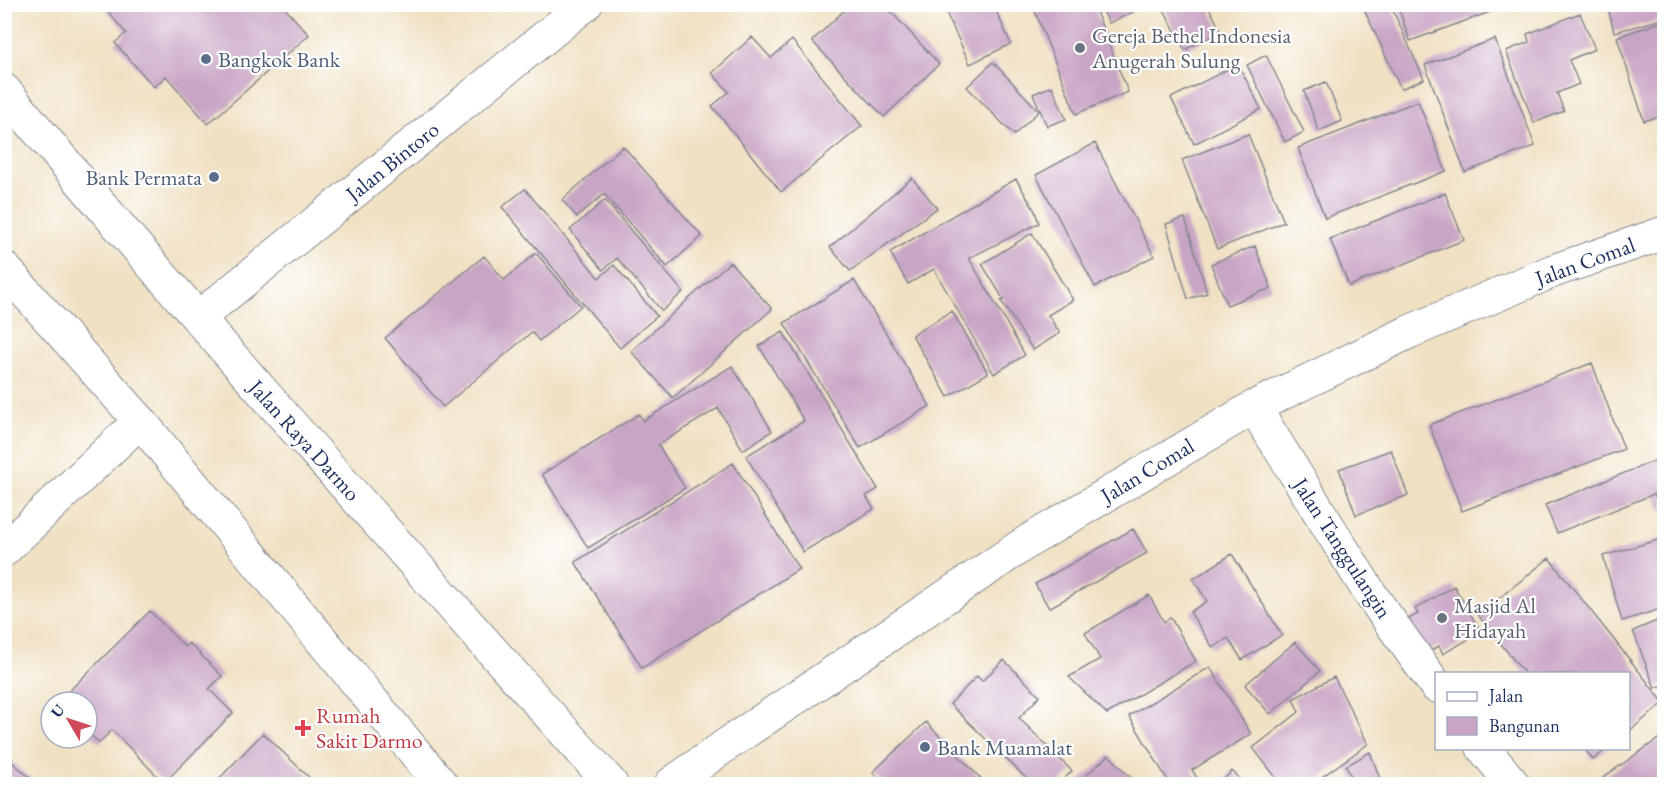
<svg xmlns="http://www.w3.org/2000/svg" width="1669" height="789" font-family="'EB Garamond',serif">
  <rect width="100%" height="100%" fill="#fff"/>
  <filter id="ink" filterUnits="userSpaceOnUse"><feTurbulence type="fractalNoise" baseFrequency=".0167" numOctaves="2"/><feDisplacementMap in="SourceGraphic" scale="12" xChannelSelector="R" yChannelSelector="G"/><feConvolveMatrix kernelMatrix="1 2 1 2 8 2 1 2 1" color-interpolation-filters="sRGB"/></filter>
  <filter id="wash" filterUnits="userSpaceOnUse"><feTurbulence type="fractalNoise" baseFrequency=".008" numOctaves="4" result="noise"/><feDisplacementMap in="SourceGraphic" scale="24" xChannelSelector="R" yChannelSelector="G"/><feGaussianBlur stdDeviation="1.35" result="paint"/><feColorMatrix in="noise" values="0 0 0 0 0 0 0 0 0 0 0 0 0 0 0 0 0 1.4 0 .05"/><feComposite in="paint" operator="in"/></filter>
  <g filter="url(#wash)">
    <rect width="100%" height="100%" fill="#f0e1c3"/>
    <g id="blocks">
      <path fill="#c9a5c5" d="M104 4H281L309 35 208 124 166 76 154 87 115 43 126 33 103 6Z
        M851 4H884L939 64 884 117 812 41Z
        M942 4H993L1011 44 970 64Z
        M1032 4H1093L1128 92 1076 114Z
        M1100 4H1129L1133 12 1109 23Z
        M1161 4H1207L1221 31 1203 41 1198 32 1202 41 1185 50Z
        M1372 4H1390L1424 79 1401 89 1364 9Z
        M1397 4H1487L1490 12 1410 41Z
        M1607 4H1664V19L1614 32Z
        M1580 13 1595 49 1569 60 1579 84 1557 93 1564 111 1534 123 1506 51 1529 42 1527 34Z
        M1664 21V115L1644 121 1617 37Z
        M752 37 771 58 792 40 862 126 781 192 712 106 729 92 712 73Z
        M1495 39 1535 146 1465 172 1425 65Z
        M1266 55 1304 132 1285 142 1247 65Z
        M993 62 1039 111 1014 135 967 87Z
        M1238 64 1261 109 1194 144 1171 98Z
        M1326 82 1342 121 1319 131 1304 91Z
        M1052 86 1066 119 1047 126 1033 94Z
        M1418 101 1446 171 1325 218 1298 148Z
        M1248 134 1284 222 1217 249 1182 160Z
        M1095 143 1154 256 1095 287 1036 175Z
        M623 146 702 236 667 267 604 194 577 217 562 200Z
        M912 178 937 208 850 271 830 247Z
        M1016 179 1035 211 1039 223 969 258 1025 355 994 374 934 269 908 284 890 252Z
        M525 189 599 278 614 265 657 316 620 348 502 207Z
        M1445 193 1464 240 1349 286 1330 239Z
        M605 200 683 292 662 311 617 258 603 270 570 230Z
        M1185 218 1207 293 1188 299 1166 224Z
        M1032 233 1073 300 1048 315 1060 333 1033 350 1001 301 1004 300 982 264Z
        M1255 246 1271 288 1227 305 1211 264Z
        M536 253 581 306 539 341 532 332 443 407 385 338 484 256 504 280Z
        M730 262 772 309 673 398 631 351Z
        M854 280 930 406 860 448 784 323Z
        M952 311 988 373 948 397 912 335Z
        M783 332 878 489 866 496 874 509 803 552 746 456 804 421 759 346Z
        M1592 363 1624 449 1462 511 1429 425Z
        M732 366 772 431 743 450 718 408 658 445 685 488 588 548 542 474 639 414 643 421Z
        M1391 450 1408 495 1356 515 1339 469Z
        M1664 457V514L1654 494 1557 533 1545 505Z
        M733 463 799 569 642 668 575 562Z
        M1133 529 1147 553 1049 608 1035 584Z
        M1664 538V608L1622 621 1603 556Z
        M1232 554 1282 635 1242 660 1228 638 1213 648 1190 612 1207 601 1193 579Z
        M1549 558 1664 703 1628 732V674H1525L1478 615Z
        M1454 586 1481 632 1443 654 1439 646 1422 655 1403 622 1418 614 1415 609Z
        M1149 595 1164 622 1170 617 1196 661 1107 714 1069 677 1100 659 1085 633Z
        M150 611 185 647 189 643 222 676 209 689 233 713 164 783 112 730 99 743 87 731V702H58Z
        M1664 618V685L1655 688 1633 631Z
        M1295 642 1320 671 1270 714 1245 685Z
        M1004 660 1040 696 1019 718 1072 771 1059 784H1032L950 704 977 676 982 681Z
        M1210 667 1251 734 1192 770 1199 781 1194 784H1170L1129 716Z
        M1334 677 1368 744 1312 784H1281L1253 748 1299 712 1293 699Z
        M926 722 986 784H885L873 772Z
        M263 733 316 784H214Z
        M1661 737H1664V784H1594Z
        M1584 748H1608L1593 760Z
        M1370 752 1382 784H1355L1346 766Z
        M4 755 37 784H4Z
        M1109 755 1137 784H1076Z
        M1232 771 1246 784H1219Z"/>
    </g>
  </g>
  <g filter="url(#ink)">
    <use href="#blocks" fill-opacity="0" stroke="#868890" stroke-width="1.5"/>
    <g fill="none" stroke-linecap="round" stroke-linejoin="round">
      <g stroke="#868890" stroke-width="35">
        <path id="street" d="M198 318 586 4
          M1254 407 1371 595 1436 686
          M4 550 140 421
          M1483 748 1513 784
          M671 784 729 743 1027 542 1254 407 1409 332 1553 271 1664 233"/>
      </g>
      <g stroke="#868890" stroke-width="35">
        <path id="primary" d="M4 90C201 327 407 555 611 784
          M4 268 140 421 441 784"/>
      </g>
      <use href="#street" stroke="#fff" stroke-width="33"/>
      <use href="#primary" stroke="#fff" stroke-width="33"/>
    </g>
  </g>
  <g fill="#6b7280" stroke="#fff" stroke-width="2">
    <circle cx="1080" cy="48" r="6"/>
    <circle cx="1442" cy="618" r="6"/>
  </g>
  <g fill="#5c6f8a" stroke="#fff" stroke-width="2">
    <circle cx="206" cy="59" r="6"/>
    <circle cx="214" cy="177" r="6"/>
    <circle cx="925" cy="747" r="6"/>
  </g>
  <path fill="#e0444e" stroke="#fff" stroke-width="2" d="M300 719h6v6h6v6h-6v6h-6v-6h-6v-6h6z"/>
  <g text-anchor="middle" stroke-width="4.5" stroke-linejoin="round" paint-order="stroke">
    <g font-size="22" fill="#5b616d" stroke="#fff" text-anchor="start">
      <text x="1092" y="43">Gereja Bethel Indonesia<tspan x="1092" dy="25">Anugerah Sulung</tspan></text>
      <text x="1454" y="613">Masjid Al<tspan x="1454" dy="25">Hidayah</tspan></text>
    </g>
    <g font-size="22" fill="#4e5e75" stroke="#fff" text-anchor="start">
      <text x="218" y="67">Bangkok Bank</text>
      <text x="202" y="185" text-anchor="end">Bank Permata</text>
      <text x="937" y="755">Bank Muamalat</text>
    </g>
    <g font-size="22" fill="#1b2f5e" stroke="#fff">
      <text transform="translate(392 161) rotate(-39)" y="8">Jalan Bintoro</text>
      <text transform="translate(1585 261) rotate(-20)" y="8">Jalan Comal</text>
      <text transform="translate(305 440) rotate(48)" y="8">Jalan Raya Darmo</text>
      <text transform="translate(1147 470) rotate(-31)" y="8">Jalan Comal</text>
      <text transform="translate(1343 548) rotate(57)" y="8">Jalan Tanggulangin</text>
    </g>
    <g font-size="22" fill="#be3a42" stroke="#fff" text-anchor="start">
      <text x="316" y="723">Rumah<tspan x="316" dy="25">Sakit Darmo</tspan></text>
    </g>
  </g>
  <rect width="1669" height="789" fill="none" stroke="#fff" stroke-width="24"/>
  <rect x="1435" y="672" width="195" height="78" fill="#ffffff" stroke="#a4acbf" stroke-width="1.5"/>
  <rect x="1447" y="692" width="30" height="9" fill="#ffffff" stroke="#a4acbf" stroke-width="1.5"/>
  <text x="1489" y="702" font-size="18" fill="#1b2f5e">Jalan</text>
  <rect x="1447" y="717" width="30" height="18" fill="#c9a5c5" stroke="#a4acbf" stroke-width="1.5"/>
  <text x="1489" y="732" font-size="18" fill="#1b2f5e">Bangunan</text>
  <g transform="translate(69 720) rotate(309)"><circle r="28" fill="#ffffff" stroke="#a4acbf" stroke-width="1.5"/>
  <path d="M0-4.5L10 22L0 15L-10 22Z" fill="#d1495b"/>
  <text y="-9" font-size="16" font-weight="bold" text-anchor="middle" fill="#1b2f5e">U</text>
  </g>
</svg>
